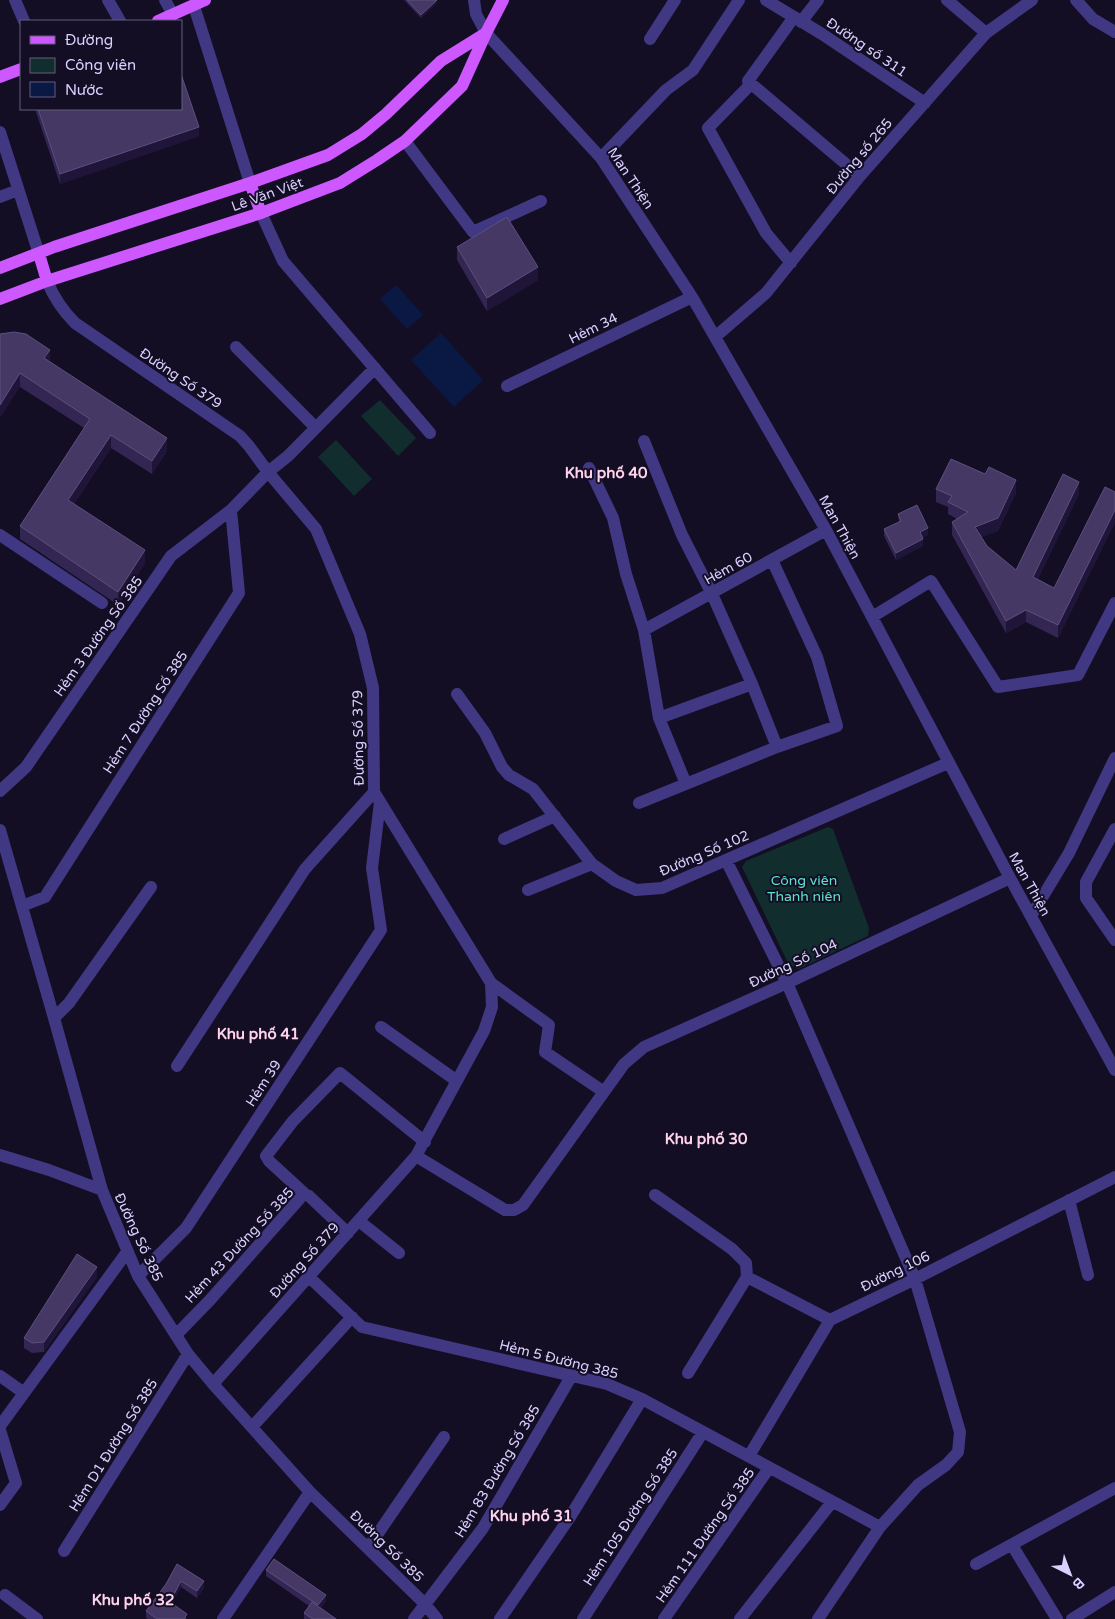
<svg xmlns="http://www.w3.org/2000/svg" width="1115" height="1619" font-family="'Varela Round',sans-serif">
  <rect width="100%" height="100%" fill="#140e24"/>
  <path fill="#112d2e" d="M380 400 416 438 398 456 361 416Z
    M336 440 372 479 354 496 318 457Z
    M828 827 833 829 869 928 868 936 799 969 789 965 742 867 746 861Z"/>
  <path fill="#091943" d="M396 285 423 315 407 329 380 299Z
    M441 333 483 380 454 407 411 360Z"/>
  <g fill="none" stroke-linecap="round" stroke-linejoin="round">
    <path stroke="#413884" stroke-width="12" d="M15 0 24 21
      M108 0 120 21
      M165 0 173 15
      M474 0 476 14 486 33 601 158 692 297 826 530 1010 878 1115 1070
      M766 0 822 34 925 103
      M947 0 986 33
      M1076 0 1093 19 1115 32
      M194 6 250 183
      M794 17 748 81 860 176
      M801 22 818 0
      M650 39 675 0
      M751 84 708 128 766 233 791 263
      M0 132 39 254
      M405 141 473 232 541 201
      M601 158 666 90 693 70 739 0
      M0 197 18 190
      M261 213 283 261 430 433
      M47 281C54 298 62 310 75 323L240 436 249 446 268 472 316 529 360 634 373 688 374 792 491 983 492 1007 484 1031 416 1156 213 1384
      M715 337 766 293 860 176 986 33 1032 0
      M236 347 316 428
      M507 386 692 297
      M644 441 682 535 712 594 752 684 777 747
      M589 468 613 518 626 574 644 630 659 718 686 784
      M0 535 102 603
      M872 617 931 581 998 687 1078 675 1115 603
      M644 630 826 530
      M457 694 485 733 502 767 509 775 533 789 592 864 616 881 636 890 662 888 948 763
      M659 718 752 684
      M0 791 26 767 171 556 231 510 268 472 288 456 375 368
      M639 803 777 747 837 726 817 657 772 560
      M1115 829 1086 882V898L1115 940
      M0 830 54 1018 102 1190 138 1276 188 1354 213 1384 310 1492 425 1604 437 1619
      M504 839 555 816
      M726 860 787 983 915 1279 960 1432 958 1452 946 1465 918 1485 880 1527 818 1619
      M528 890 592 864
      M22 906 45 897 239 593 231 510
      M1031 916 1069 853 1115 758
      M491 983 549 1025 545 1052 604 1092
      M54 1018 69 1003 151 887
      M381 1027 457 1081
      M177 1066 305 869 374 792
      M0 1155 49 1170 102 1190
      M416 1156 505 1210H514L523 1205 624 1064 644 1047 787 983 1010 878
      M306 1195 269 1161 266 1156 293 1121 340 1073 425 1142
      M655 1195 732 1249 746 1263 747 1277 688 1373
      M1069 1200 1088 1275
      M359 1221 399 1253
      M138 1276 186 1228 381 930 372 868 380 802
      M309 1277 362 1327 607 1384 642 1399 880 1527
      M747 1277 830 1320
      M176 1335 210 1300 302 1196 306 1195 309 1196 348 1233
      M0 1376 24 1393
      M0 1426 127 1252
      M252 1427 352 1317
      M0 1430 16 1483 0 1505
      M749 1456 830 1320 915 1279 1115 1177
      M1012 1545 1057 1619
      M368 1548 444 1437
      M64 1551 188 1354
      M976 1564 1115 1488
      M5 1595 37 1619
      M223 1619 310 1492
      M414 1619 483 1528 572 1375
      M500 1619 570 1517 642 1399
      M583 1619 703 1432
      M664 1619 769 1468
      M740 1619 832 1502
      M1072 1619 1115 1592"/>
    <path stroke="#ce58ff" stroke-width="12" d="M158 21 205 0
      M0 77 21 69
      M250 183 261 213
      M39 254 47 281
      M0 268 54 247 250 183 328 155 362 134 386 114 441 61 486 33
      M0 299 47 281 261 213 340 183 377 160 405 141 462 86 486 33 503 0"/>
  </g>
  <path fill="#332653" d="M404 0H437V3L421 18Z
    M35 109H181L199 136 60 184Z
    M457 247 538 280 487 311 457 260Z
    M0 334 50 362 167 451 152 474 111 448 74 504 145 563 118 605 20 539V526L84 428 20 387Z
    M936 489 1016 493 998 531 981 537 987 546 1016 570 1079 494 1038 579 1054 588 1115 492V522L1058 638 1026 622 1006 633 952 535V522L957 519 948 514V507L936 502Z
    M898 514 928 535 922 537 923 546 896 560 884 536V529L899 522Z
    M97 1277 44 1352 32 1353 24 1348V1338Z
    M177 1564 204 1588 197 1598 181 1587 172 1603 187 1619H148L146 1618V1611L166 1584Z
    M266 1570 326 1601 321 1608 337 1619H304V1613L309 1606 266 1576Z"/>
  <path fill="#1f1538" d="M437 0V3L421 18V15Z
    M199 127V136L60 184V174Z
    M538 267V280L487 311V298Z
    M50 350V363L44 358Z
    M20 373V387L0 418V405Z
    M111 435V448L68 513V500Z
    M167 438V451L152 474V461Z
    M1016 480V493L998 531 975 540V527Z
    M1079 482V494L1033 590V577Z
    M1115 510V522L1058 638V625Z
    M928 528V535L920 539V532Z
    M923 539V546L896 560V553Z
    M145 550V563L118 605V592Z
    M1026 610V622L1006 633V621Z
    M97 1267V1277L44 1352V1342Z
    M181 1581V1587L170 1608V1602Z
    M204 1581V1588L197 1598V1591Z
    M326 1595V1601L318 1612V1605Z"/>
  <path fill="#453865" stroke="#5c507e" d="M407 0H437L421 15Z
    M181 74 199 127 60 174 38 109H181Z
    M507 217 538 267 487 298 457 247Z
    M14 332 26 334 50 350 44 358 167 438 152 461 111 435 68 500 145 550 118 592 20 526 90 419 20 373 0 405V334Z
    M951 459 985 474 989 467 1016 480 998 518 975 527 987 546 1016 570 1063 474 1079 482 1033 577 1054 588 1105 487 1115 492V510L1058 625 1026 610 1006 621 952 522 968 512 948 502 952 496 936 489Z
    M917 505 928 528 920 532 923 539 896 553 884 529 901 521 898 514Z
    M77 1254 97 1267 44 1342 32 1343 24 1338Z
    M274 1559 326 1595 318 1605 266 1570Z
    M177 1564 204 1581 197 1591 181 1581 170 1602 187 1614 184 1619H157L146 1611 166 1584Z
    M312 1602 336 1619H313L304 1613Z"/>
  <g text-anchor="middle" stroke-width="4" stroke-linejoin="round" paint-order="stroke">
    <g font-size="14" fill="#dad1ff" stroke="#140e24">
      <text transform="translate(867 47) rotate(34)" y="5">Đường số 311</text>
      <text transform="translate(859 156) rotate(-50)" y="5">Đường số 265</text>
      <text transform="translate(631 178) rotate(56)" y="5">Man Thiện</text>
      <text transform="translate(267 194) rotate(-20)" y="5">Lê Văn Việt</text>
      <text transform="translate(593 328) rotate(-26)" y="5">Hẻm 34</text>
      <text transform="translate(181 378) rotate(34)" y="5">Đường Số 379</text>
      <text transform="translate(840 527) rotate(61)" y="5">Man Thiện</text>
      <text transform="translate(728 568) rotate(-29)" y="5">Hẻm 60</text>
      <text transform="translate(98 636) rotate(-55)" y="5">Hẻm 3 Đường Số 385</text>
      <text transform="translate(145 712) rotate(-57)" y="5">Hẻm 7 Đường Số 385</text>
      <text transform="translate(358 738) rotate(-91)" y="5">Đường Số 379</text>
      <text transform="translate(704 853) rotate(-23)" y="5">Đường Số 102</text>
      <text transform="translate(1030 884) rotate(61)" y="5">Man Thiện</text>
      <text transform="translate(793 963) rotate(-25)" y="5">Đường Số 104</text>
      <text transform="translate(263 1083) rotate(-57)" y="5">Hẻm 39</text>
      <text transform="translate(139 1237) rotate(65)" y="5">Đường Số 385</text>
      <text transform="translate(239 1245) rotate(-47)" y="5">Hẻm 43 Đường Số 385</text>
      <text transform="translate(304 1260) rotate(-48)" y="5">Đường Số 379</text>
      <text transform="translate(895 1271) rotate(-26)" y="5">Đường 106</text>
      <text transform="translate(559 1359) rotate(14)" y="5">Hẻm 5 Đường 385</text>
      <text transform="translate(113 1445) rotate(-58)" y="5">Hẻm D1 Đường Số 385</text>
      <text transform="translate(497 1471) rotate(-59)" y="5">Hẻm 83 Đường Số 385</text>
      <text transform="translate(630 1517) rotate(-57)" y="5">Hẻm 105 Đường Số 385</text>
      <text transform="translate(705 1535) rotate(-55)" y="5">Hẻm 111 Đường Số 385</text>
      <text transform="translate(387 1546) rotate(44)" y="5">Đường Số 385</text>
    </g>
    <g font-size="14" fill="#5ae2cb" stroke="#140e24">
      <text x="804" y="885">Công viên<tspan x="804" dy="16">Thanh niên</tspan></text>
    </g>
    <g font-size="15" font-weight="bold" fill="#ffd3eb" stroke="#140e24">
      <text x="606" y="478">Khu phố 40</text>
      <text x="258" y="1039">Khu phố 41</text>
      <text x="706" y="1144">Khu phố 30</text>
      <text x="531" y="1521">Khu phố 31</text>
      <text x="133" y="1605">Khu phố 32</text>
    </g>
  </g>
  <rect x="20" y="20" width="162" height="90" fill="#140e24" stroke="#635c7c"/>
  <rect x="30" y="36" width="25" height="8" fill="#ce58ff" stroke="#635c7c"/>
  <text x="65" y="45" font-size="15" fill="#dad1ff">Đường</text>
  <rect x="30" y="58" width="25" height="15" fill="#112d2e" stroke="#635c7c"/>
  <text x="65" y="70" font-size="15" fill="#dad1ff">Công viên</text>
  <rect x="30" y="82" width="25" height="15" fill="#091943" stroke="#635c7c"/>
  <text x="65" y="95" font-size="15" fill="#dad1ff">Nước</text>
  <g transform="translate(1070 1574) rotate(138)" stroke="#140e24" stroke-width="4" paint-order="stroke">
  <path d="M0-4L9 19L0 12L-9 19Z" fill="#dad1ff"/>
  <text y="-8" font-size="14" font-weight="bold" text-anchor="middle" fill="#dad1ff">B</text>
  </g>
</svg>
